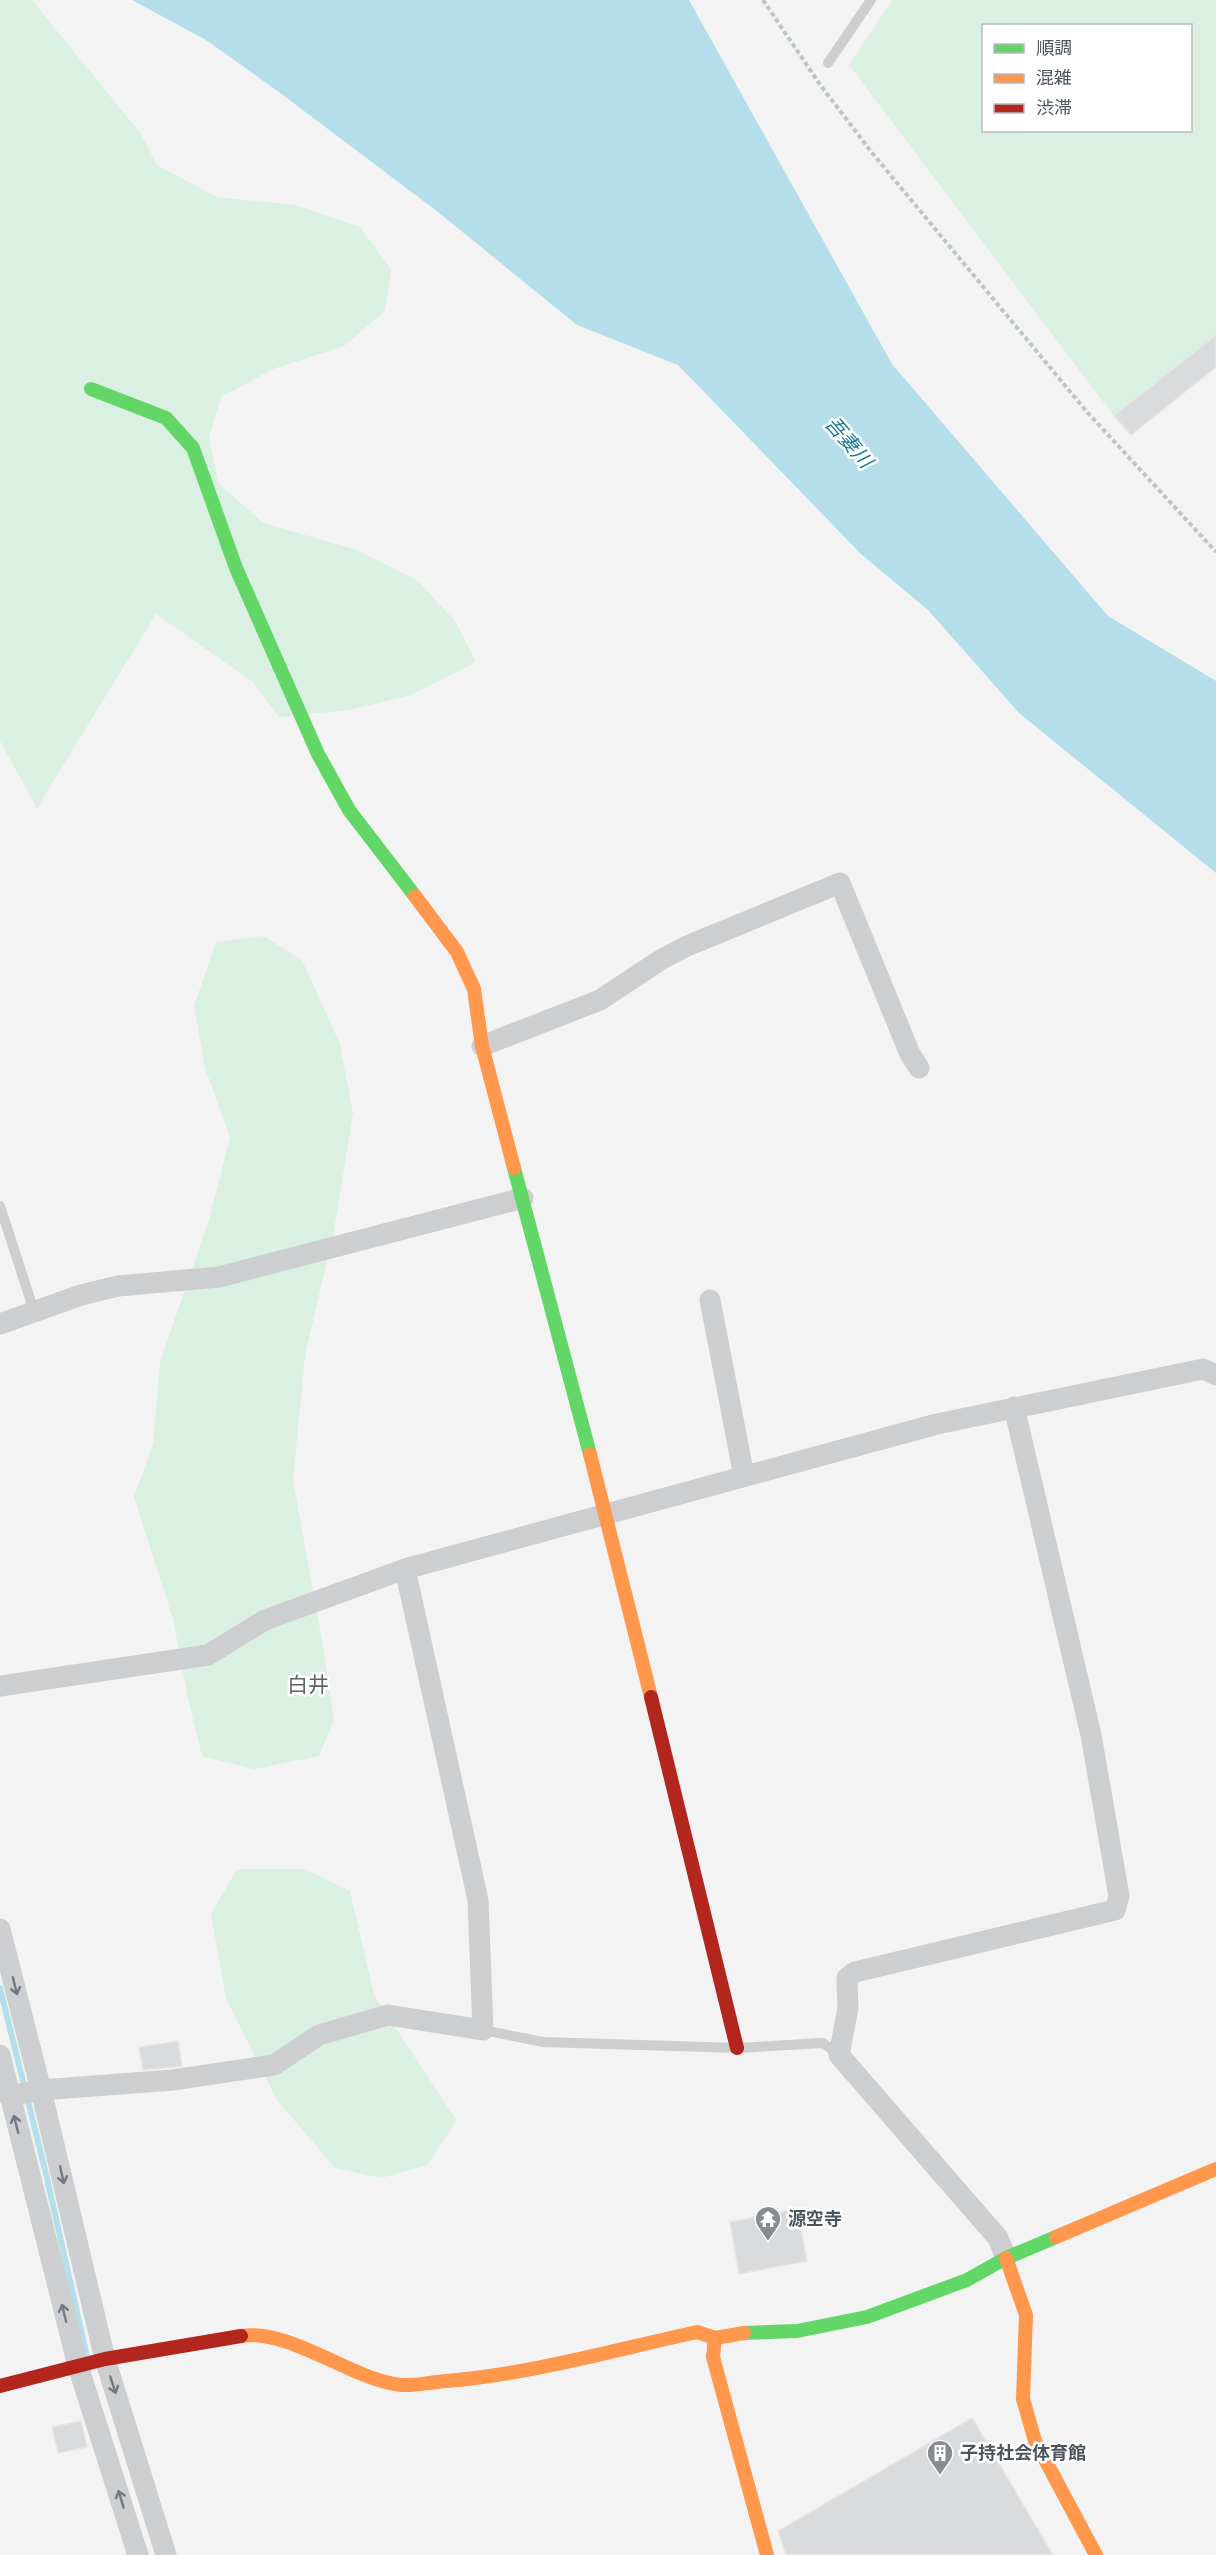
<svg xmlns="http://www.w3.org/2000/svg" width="1216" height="2555" font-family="Montserrat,'Noto Sans JP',sans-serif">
  <rect width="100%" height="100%" fill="#f3f3f3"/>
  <path fill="#daf0e2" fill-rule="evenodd" d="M0 0H32L141 134 157 165 217 197 296 205 360 227 391 269 385 311 344 346 273 369 221 397 209 437 218 483 263 523 357 550 418 581 455 621 476 662 411 695 349 710 279 717 253 682 156 614 37 808 0 741Z
    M892 0H1216V335L1114 416 849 65ZM984 26H1190V130H984Z
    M263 936 302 960 340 1044 353 1113 334 1230 305 1356 293 1480 322 1640 334 1720 319 1756 254 1769 202 1756 187 1694 173 1619 134 1497 153 1444 160 1362 209 1220 230 1137 205 1068 194 1006 216 942Z
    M237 1869H305L350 1891 374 1995 457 2121 427 2165 381 2178 335 2168 277 2100 226 1999 211 1914Z"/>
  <path fill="#b3deea" d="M132 0H689L892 364 1108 616 1216 681V873L1019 713 928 610 861 554 678 365 577 325 438 212 279 92 206 40Z"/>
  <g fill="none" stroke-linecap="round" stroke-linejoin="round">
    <path stroke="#b3deea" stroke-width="6" d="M0 1988 46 2174 87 2357"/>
  </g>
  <path fill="#d9dadc" stroke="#e5e5e6" stroke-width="1.5" d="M1216 335V367L1131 435 1114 416Z
    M178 2041 182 2066 143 2070 139 2047Z
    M797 2209 807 2261 739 2274 730 2222Z
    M972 2418 1053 2555H786L778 2531Z
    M81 2421 87 2447 58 2453 52 2427Z"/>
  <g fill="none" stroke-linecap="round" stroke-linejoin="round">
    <path stroke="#bcc6c3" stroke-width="4" stroke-dasharray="4.5 3" stroke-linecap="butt" d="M763 0 821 86 873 154 1087 412 1216 552"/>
    <path stroke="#cdced0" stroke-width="10" d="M828 63 871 0
      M0 1206 34 1311
      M483 2030 543 2042 737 2048 823 2043 839 2055"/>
    <path stroke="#cdced0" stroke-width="21" d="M482 1046 600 1000 662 959 687 946 840 883 910 1054 919 1068
      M710 1300 744 1476
      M0 1324 81 1295 118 1286 219 1277 523 1198
      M0 1686 208 1655 265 1620 405 1569 937 1424 1203 1369 1216 1375
      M0 1929 41 2090 105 2359 166 2555
      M0 2055 78 2366 138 2555
      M9 2096 41 2090 173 2080 274 2065 319 2035 388 2015 483 2030 478 1900 405 1569
      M1006 2258 998 2238 839 2055 848 2008 847 1978 855 1972 1115 1910 1119 1896 1091 1735 1014 1407"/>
    <path stroke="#63d668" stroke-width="14" d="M91 389 166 418 193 448 236 568 318 754 349 810 415 896
      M514 1168 590 1454
      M744 2333 797 2331 867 2317 967 2280 1006 2258 1056 2237"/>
    <path stroke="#ff974d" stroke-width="14" d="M415 896 457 952 474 989 482 1046 514 1168
      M590 1454 651 1697
      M1056 2237 1216 2169
      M1006 2258 1026 2315 1023 2399 1035 2441 1096 2555
      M241 2336C290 2328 352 2380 401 2385 415 2386 432 2382 446 2381 531 2374 614 2350 697 2332L715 2338 744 2333
      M715 2338 713 2357 767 2555"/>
    <path stroke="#b3261e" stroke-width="14" d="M651 1697 737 2048
      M0 2386 105 2359 241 2336"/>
  </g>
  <defs><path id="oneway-shaft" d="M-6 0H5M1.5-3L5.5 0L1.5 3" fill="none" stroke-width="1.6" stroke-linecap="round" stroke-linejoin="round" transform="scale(1.5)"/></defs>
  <g stroke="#727980">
    <use href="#oneway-shaft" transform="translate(15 1986) rotate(76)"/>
    <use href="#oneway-shaft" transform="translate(16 2124) rotate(-104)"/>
    <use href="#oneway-shaft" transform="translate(62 2175) rotate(77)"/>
    <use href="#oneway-shaft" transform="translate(64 2313) rotate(-104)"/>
    <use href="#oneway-shaft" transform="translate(113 2385) rotate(72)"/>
    <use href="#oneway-shaft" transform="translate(121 2499) rotate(-107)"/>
  </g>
  <defs>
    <g id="temple-pin" transform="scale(1.35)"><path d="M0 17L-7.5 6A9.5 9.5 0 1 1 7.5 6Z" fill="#868c92" stroke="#fff"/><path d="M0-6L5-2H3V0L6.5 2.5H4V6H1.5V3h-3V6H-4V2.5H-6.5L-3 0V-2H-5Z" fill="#fff"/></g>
    <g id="building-pin" transform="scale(1.35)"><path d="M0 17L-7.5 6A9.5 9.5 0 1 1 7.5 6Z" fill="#868c92" stroke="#fff"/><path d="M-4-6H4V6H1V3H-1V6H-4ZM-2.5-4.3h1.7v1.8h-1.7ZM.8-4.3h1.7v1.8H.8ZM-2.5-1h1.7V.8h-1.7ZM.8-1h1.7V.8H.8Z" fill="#fff"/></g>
  </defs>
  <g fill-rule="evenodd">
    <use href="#temple-pin" x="768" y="2219"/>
    <use href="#building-pin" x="940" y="2453"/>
  </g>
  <g text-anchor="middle" stroke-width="5" stroke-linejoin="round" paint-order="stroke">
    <g font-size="18" font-weight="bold" fill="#4b555e" stroke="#fff" text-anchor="start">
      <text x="788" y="2225">源空寺</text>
      <text x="960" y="2459">子持社会体育館</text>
    </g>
    <g font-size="20" font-style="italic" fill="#187b95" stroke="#fff">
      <text transform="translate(849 442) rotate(49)" y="7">吾妻川</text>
    </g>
    <g font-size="21" fill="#5f6266" stroke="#fff">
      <text x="308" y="1692">白井</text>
    </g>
  </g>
  <rect x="982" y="24" width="210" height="108" fill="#ffffff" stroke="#b7bbbf" stroke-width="1.5"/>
  <rect x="994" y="44" width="30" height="9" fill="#63d668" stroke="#b7bbbf" stroke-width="1.5"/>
  <text x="1036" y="54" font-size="18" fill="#4b555e">順調</text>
  <rect x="994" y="74" width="30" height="9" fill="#ff974d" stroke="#b7bbbf" stroke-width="1.5"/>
  <text x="1036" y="84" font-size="18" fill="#4b555e">混雑</text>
  <rect x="994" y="104" width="30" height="9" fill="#b3261e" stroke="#b7bbbf" stroke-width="1.5"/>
  <text x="1036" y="114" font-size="18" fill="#4b555e">渋滞</text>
</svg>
